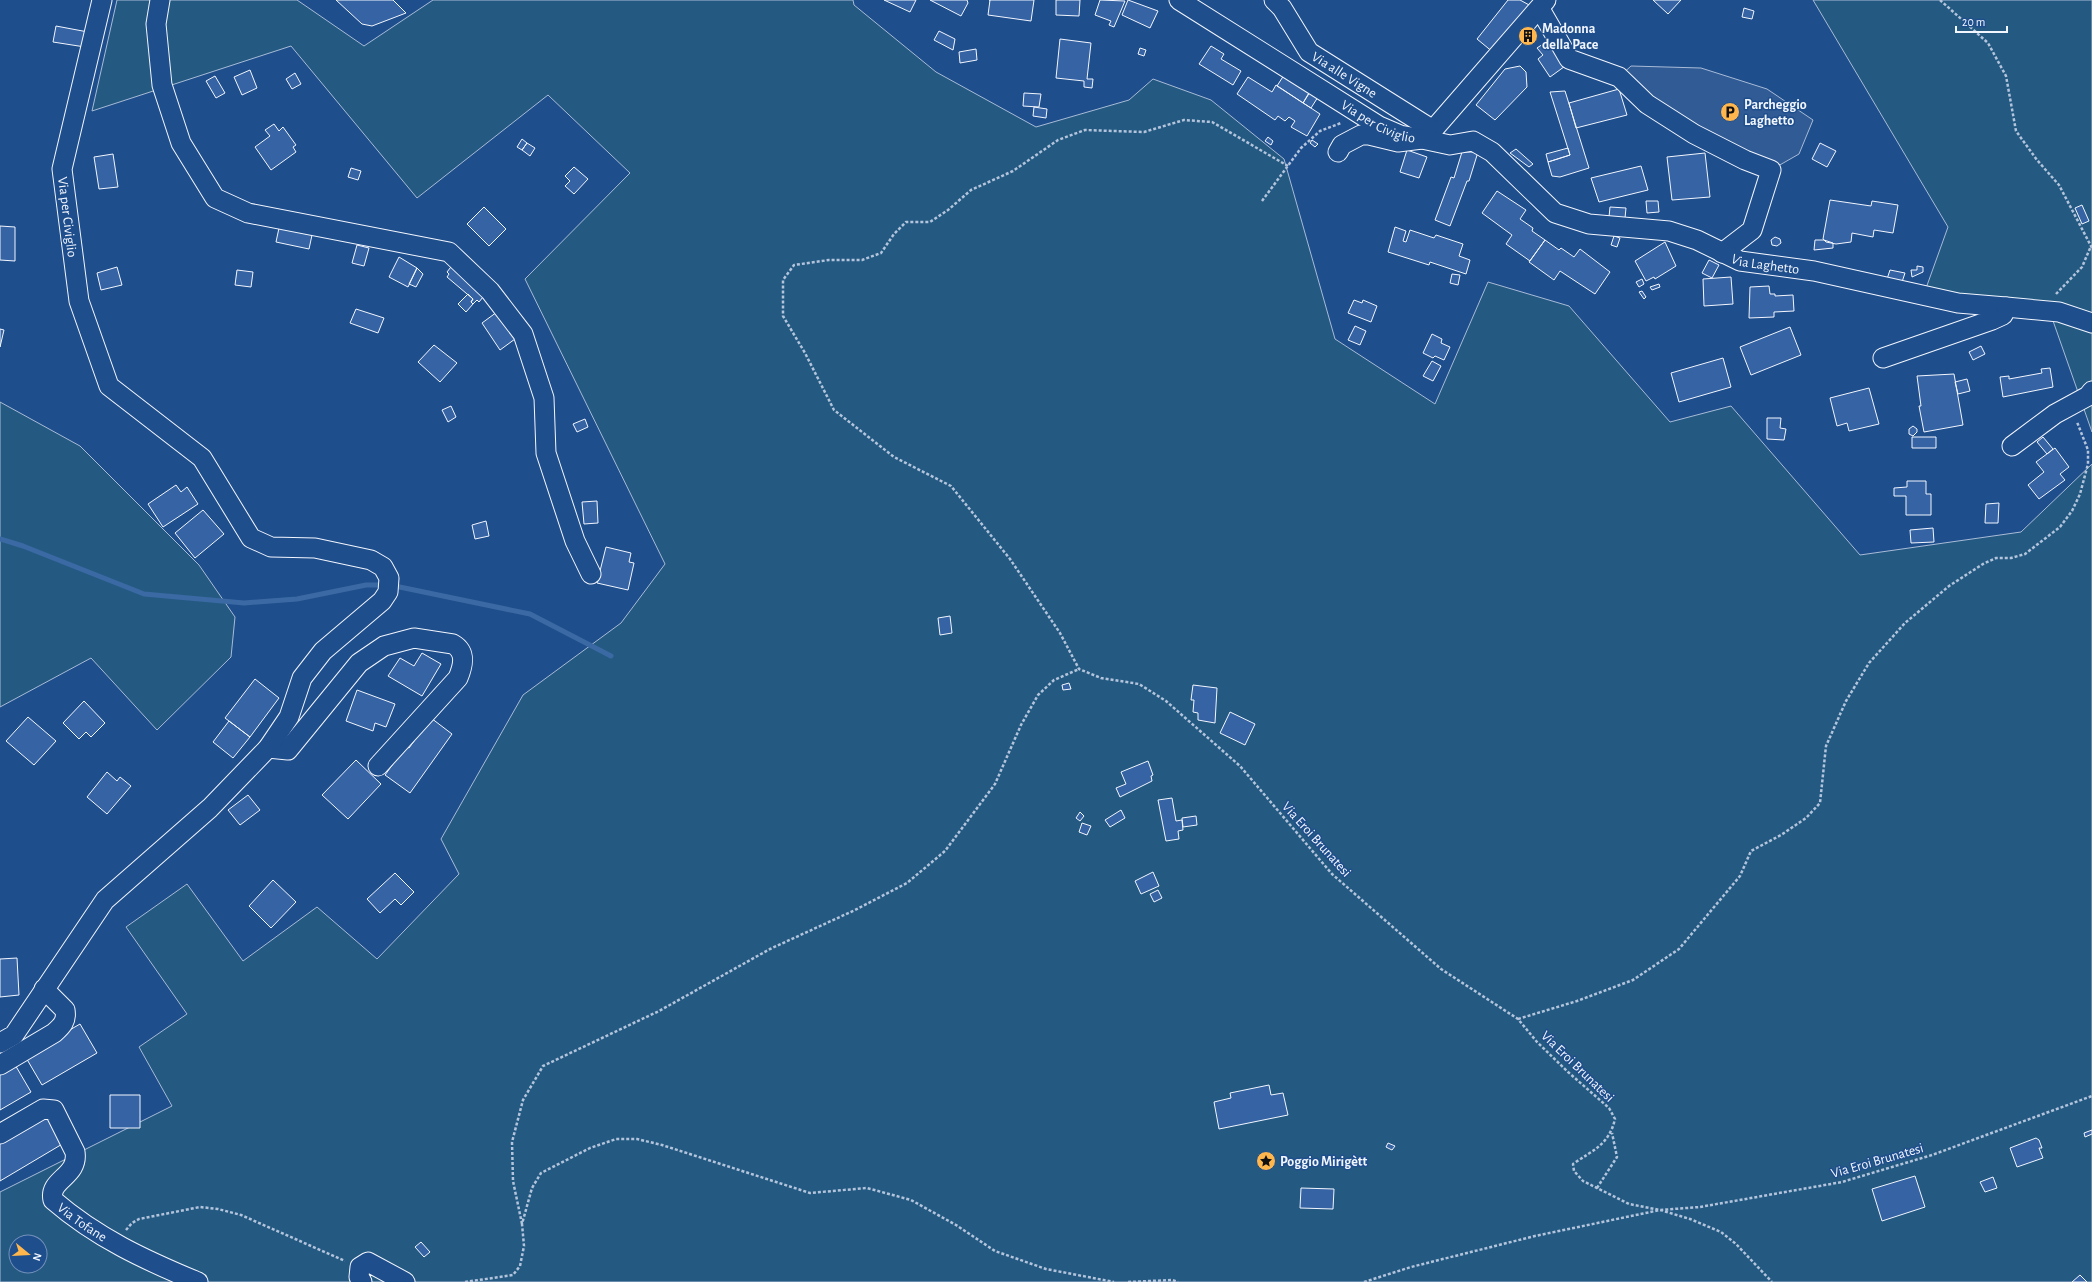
<svg xmlns="http://www.w3.org/2000/svg" width="2092" height="1282" font-family="'Alegreya Sans',sans-serif">
  <rect width="100%" height="100%" fill="#1f4e8c"/>
  <path fill="#245a82" stroke="#a8bbd7" fill-rule="evenodd" d="M117 0H297L364 46 433 0H853L854 5 936 72 1036 127 1129 100 1153 79 1211 100 1284 159 1335 339 1435 404 1488 282 1569 306 1670 422 1731 406 1860 555 2021 532 2092 464V1282H0V1192L172 1106 139 1047 187 1014 126 927 187 884 243 961 317 907 377 959 459 874 441 839 523 695 621 623 665 564 525 279 630 173 548 95 417 198 291 46 92 111ZM16 1242H40V1266H16Z
    M1813 0H2092V432L2052 318 1925 291 1948 227Z
    M0 402 80 446 199 565 235 617 231 657 157 730 91 658 0 707Z"/>
  <path fill="#305b95" stroke="#a8bbd7" d="M1631 66 1701 68 1767 89 1813 120 1799 154 1771 170 1619 77Z"/>
  <g fill="none" stroke-linecap="round" stroke-linejoin="round">
    <path stroke="#3b69a3" stroke-width="5" d="M0 539 23 546 144 594 244 603 297 599 366 585H390L530 614 611 656"/>
  </g>
  <path fill="#3563a3" stroke="#f2f6ff" d="M336 0H393L406 13 372 26 362 24Z
    M884 0H916L910 12Z
    M930 0H967L968 3 961 16Z
    M989 0H1034L1031 21 988 15 990 0Z
    M1056 0H1080L1079 16 1056 15Z
    M1100 0 1125 1 1114 27 1109 25 1111 21 1095 15Z
    M1128 0 1158 11 1150 28 1122 15Z
    M1508 0H1520L1531 6 1494 53 1477 39Z
    M1653 0H1681L1668 14Z
    M1744 8 1754 11 1752 19 1742 17Z
    M56 26 88 32 85 47 53 42Z
    M939 31 955 39 953 50 934 40Z
    M1528 31 1533 34 1532 40 1529 43 1522 39Z
    M1060 39 1091 43 1087 79H1093L1092 88 1084 87V81L1056 78Z
    M1549 40 1568 64 1550 77 1538 59 1543 55 1537 48Z
    M1211 46 1224 54 1221 59 1241 71 1233 85 1199 64Z
    M1140 48 1146 50 1144 56 1138 54Z
    M976 49 977 60 960 63 959 52Z
    M1520 66 1526 72 1527 87 1495 120 1476 105 1505 69Z
    M250 70 257 88 242 95 234 77Z
    M295 73 301 84 292 89 286 79Z
    M1284 75 1310 91 1303 103 1277 86Z
    M215 76 225 93 216 98 206 81Z
    M1248 77 1272 92 1276 85 1320 114 1307 136 1291 127 1295 121 1289 117 1285 121 1278 116 1275 120 1237 94Z
    M1619 89 1627 115 1576 128 1569 103Z
    M1565 91 1589 168 1560 177 1552 176 1548 162 1570 155 1550 92Z
    M1310 92 1318 97 1311 108 1303 103Z
    M1024 93 1041 94 1039 107 1023 106Z
    M1034 107 1047 109 1046 118 1033 116Z
    M274 124 279 131 283 127 296 145 293 147 296 152 271 170 255 147 270 136 265 130Z
    M1268 137 1273 141 1271 145 1265 141Z
    M522 139 527 143 522 150 517 147Z
    M1312 140 1318 144 1315 147 1310 143Z
    M527 143 535 148 530 156 522 150Z
    M1820 143 1836 151 1827 167 1812 159Z
    M1568 148 1570 155 1548 162 1546 154Z
    M1516 149 1533 164 1529 167 1510 153Z
    M1407 150 1427 157 1419 178 1400 172Z
    M1462 152H1478L1469 181H1467L1450 226 1435 220 1451 177 1454 178Z
    M1705 153 1710 197 1672 200 1667 157Z
    M113 154 118 187 99 189 94 157Z
    M1641 166 1648 190 1599 202 1591 178Z
    M574 167 588 179 574 194 565 186 570 181 565 176Z
    M351 168 361 171 358 180 348 177Z
    M1497 191 1526 210 1520 219 1533 228 1532 231 1545 240 1530 261 1506 244 1512 235 1482 213Z
    M1830 200 1871 206 1872 201 1898 205 1893 233 1874 230 1873 237 1852 233 1851 242 1836 244 1826 242 1823 239Z
    M1646 201H1658L1659 212 1647 213Z
    M2082 205 2089 221 2082 224 2075 208Z
    M484 207 506 229 489 246 467 224Z
    M1610 207 1626 208 1625 218 1609 217Z
    M0 226 15 227V261L0 260Z
    M1395 227 1406 231 1403 241 1406 242 1410 230 1434 238 1436 235 1463 244 1459 256 1470 260 1466 274 1430 262 1429 265 1388 252Z
    M279 228 312 235 309 249 276 242Z
    M1614 236 1620 238 1617 247 1611 245Z
    M1775 237 1780 239 1781 243 1777 246 1772 245 1771 240Z
    M1545 240 1559 250 1561 248 1574 257 1580 249 1610 272 1595 294 1560 271 1554 280 1529 262Z
    M1815 240H1824L1833 243V248L1814 250Z
    M1665 242 1676 266 1655 279 1654 277 1646 281 1635 261Z
    M357 245 369 248 364 266 352 263Z
    M399 257 417 268 408 287 389 277Z
    M1709 260 1719 265 1712 278 1702 273Z
    M454 263 487 292 479 302 477 300 473 304 471 302 473 299 447 277 449 274 447 272Z
    M1917 266 1923 267V272L1912 277 1911 270H1917Z
    M117 267 122 285 101 290 97 273Z
    M417 268 423 274 416 287 409 284Z
    M237 270 253 272 251 287 235 285Z
    M1890 270 1905 273 1902 282 1887 279Z
    M1452 274 1460 275 1458 285 1450 283Z
    M1731 277 1733 304 1704 306 1703 279Z
    M1642 279 1644 284 1639 287 1636 282Z
    M1659 284 1660 287 1652 290 1650 287Z
    M1769 286 1770 294H1775V296L1793 295 1794 311 1774 312V317L1749 318 1750 287Z
    M1642 291 1646 297 1644 299 1639 292Z
    M468 294 473 299 471 302 473 304 466 312 458 304Z
    M1354 300 1362 303 1363 300 1377 306 1371 322 1348 313Z
    M356 309 384 318 378 333 350 323Z
    M497 312 515 339 500 350 482 323Z
    M1355 326 1366 331 1360 345 1348 340Z
    M1790 327 1801 355 1751 375 1740 347Z
    M0 329 4 330 0 347Z
    M1432 334 1442 339 1441 343 1450 347 1444 360 1435 356 1433 358 1423 353Z
    M434 345 457 363 440 382 418 362Z
    M1981 346 1985 354 1973 360 1969 352Z
    M1723 358 1731 387 1679 402 1671 373Z
    M1432 361 1441 366 1433 381 1423 376Z
    M2050 368 2053 387 2003 397 2000 377 2009 376V379L2042 373 2041 369Z
    M1954 374 1963 425 1924 432 1919 406H1921L1917 376Z
    M1967 379 1970 391 1958 394 1955 382Z
    M1869 388 1879 424 1849 431 1847 423 1837 426 1830 398Z
    M451 406 456 417 448 422 442 410Z
    M1767 418H1781L1780 428 1786 429 1784 440 1767 439Z
    M585 419 588 427 577 432 573 424Z
    M1913 426 1917 429V432L1913 436 1909 434V429Z
    M1912 437H1936V448H1912Z
    M2043 437 2053 449 2047 454 2037 442Z
    M2055 448 2069 467 2060 474 2065 480 2039 499 2028 485 2044 472 2036 462Z
    M1907 481H1926V494H1931V515H1906V496H1894V488L1907 487Z
    M176 485 181 492 187 487 198 504 163 527 148 504Z
    M597 501 598 523 584 524 582 502Z
    M1999 503 1998 523H1985L1986 504Z
    M203 510 224 534 195 558 175 533Z
    M486 521 489 536 475 539 472 525Z
    M1933 528 1934 542 1911 543 1910 530Z
    M606 547 631 553 629 562 634 563 628 590 597 583Z
    M950 616 952 633 940 635 938 618Z
    M422 653 441 664 422 696 388 676 400 658 414 666Z
    M255 679 279 698 250 737 225 718Z
    M1069 683 1071 689 1063 690 1062 685Z
    M1193 685 1217 688 1215 723 1198 720V713L1193 712 1194 700H1191Z
    M357 690 395 704 386 727 375 723 373 731 346 721Z
    M84 701 105 723 91 737 86 732 79 739 63 723Z
    M1230 712 1255 724 1245 745 1220 733Z
    M28 717 56 741 34 765 6 741Z
    M431 718 452 734 410 793 385 775 406 746 409 748Z
    M229 721 250 737 233 758 213 742Z
    M356 760 381 784 348 819 322 795Z
    M1148 761 1153 775 1151 776 1152 781 1120 797 1116 788 1126 784 1121 772Z
    M107 772 117 781 120 777 131 786 107 814 87 797Z
    M248 795 260 810 240 825 228 810Z
    M1172 798 1176 821 1182 820 1183 830 1178 831 1179 839 1166 841 1158 800Z
    M1121 810 1125 818 1110 827 1105 820Z
    M1080 812 1084 816 1080 821 1076 818Z
    M1196 816 1197 825 1183 827 1182 818Z
    M1082 823 1091 826 1087 835 1079 832Z
    M1153 872 1159 886 1141 894 1135 881Z
    M395 873 414 892 401 905 395 899 380 913 367 899Z
    M273 880 296 902 271 928 249 906Z
    M1158 890 1162 898 1154 902 1150 894Z
    M17 958 19 995 0 997V959Z
    M80 1024 97 1053 42 1085 25 1056Z
    M14 1063 31 1092 0 1110V1071Z
    M1269 1085 1271 1095 1283 1093 1288 1115 1219 1129 1214 1102 1231 1098 1230 1093Z
    M110 1095H140V1128H110Z
    M47 1114 64 1143 0 1181V1142Z
    M2092 1130V1134L2085 1137 2084 1133Z
    M2036 1138 2039 1140 2042 1148H2039L2043 1158 2017 1167 2010 1148Z
    M1388 1143 1395 1146 1392 1150 1386 1147Z
    M1915 1176 1925 1207 1882 1221 1872 1189Z
    M1993 1177 1997 1188 1985 1192 1980 1182Z
    M1301 1188 1334 1189 1333 1209 1300 1208Z
    M421 1242 430 1252 424 1257 415 1247Z
    M2080 1275 2087 1282H2072Z"/>
  <g fill="none" stroke-linecap="round" stroke-linejoin="round">
    <g stroke="#f2f6ff" stroke-width="21">
      <g id="minor">
        <path d="M160 0 156 24 162 85 181 143 215 198 248 213 449 252 490 291 523 334 544 398 546 453 575 541 591 574"/>
        <path id="s1" d="M1179 0 1379 126 1400 135 1422 139 1433 130 1546 0"/>
        <path id="s2" d="M1274 0 1282 8 1309 52 1433 130"/>
        <path d="M1540 9 1569 59 1619 77 1647 104 1694 134 1745 160 1771 170 1752 230 1722 253"/>
        <path id="s3" d="M1338 152 1342 145 1361 135H1369L1398 142 1422 139 1450 145 1473 141 1492 152 1555 213 1589 224 1669 231 1697 240 1740 261 1814 271 1958 303 2006 307 2003 315 1992 320 1883 358"/>
        <path d="M2006 307 2059 312 2092 323"/>
        <path d="M2012 446 2055 414 2088 396 2092 391"/>
        <path d="M268 748 288 750 359 663 384 646 414 638 453 644C467 652 463 666 458 678L378 766"/>
        <path d="M0 1043 14 1035 105 900 210 808 268 748 289 717 302 678 323 651 382 601 388 592 389 578 383 567 371 560 315 548 271 547 251 538 202 458 109 386 79 301 62 169 102 0"/>
        <path d="M0 1065 54 1033C62 1026 67 1021 65 1010L44 989"/>
        <path id="s4" d="M0 1134 43 1109 54 1110 75 1152C79 1177 48 1179 53 1200 97 1238 145 1260 198 1282"/>
        <path d="M362 1282 359 1277 360 1267 368 1262 405 1282"/>
      </g>
    </g>
    <path stroke="#b3c4dc" stroke-width="2.5" stroke-dasharray="3 2" stroke-linecap="butt" d="M1940 0 1988 43 2006 76 2016 131 2037 160 2059 185 2092 248
      M1288 166 1212 122 1184 120 1144 132 1085 130 1058 140 1013 171 971 190 948 210 930 222H906L894 234 881 253 862 260H829L794 265 783 280V316L805 353 834 410 894 457 951 486 1010 559 1060 633 1079 669 1101 678 1139 684 1166 701 1240 766 1332 874 1441 969 1518 1019 1537 1042 1568 1072 1609 1108 1615 1119C1609 1145 1593 1150 1573 1164L1574 1171 1583 1181 1629 1204 1660 1210 1700 1207 1842 1182 1932 1155 2092 1096
      M1262 201 1301 148 1320 131 1341 123
      M2056 294 2082 267 2091 246
      M1518 1019 1577 1001 1633 980 1679 949 1740 876 1751 851 1781 835 1806 818 1820 803 1826 746 1846 701 1869 663 1905 623 1949 586 1983 564 1996 558H2011L2025 554 2060 527 2072 511 2080 494 2088 464V450L2077 422
      M1597 1188 1617 1157 1612 1133
      M522 1224 513 1181 512 1142 523 1100 543 1066 659 1011 770 949 855 910 907 883 945 851 995 784 1021 725 1038 695 1054 680 1079 669
      M126 1230 132 1223 139 1219 200 1207 218 1209 241 1215 345 1261
      M465 1282 513 1275 520 1266 524 1246 522 1224 532 1188 541 1173 590 1148 616 1139H637L662 1145 810 1193 867 1188 911 1200 956 1225 995 1251 1046 1269 1114 1282
      M1128 1282 1172 1280 1178 1282
      M1364 1282 1411 1267 1535 1236 1660 1210 1690 1219 1721 1232 1736 1244 1772 1282"/>
    <use href="#minor" stroke="#1f4e8c" stroke-width="19"/>
  </g>
  <defs>
    <g id="building-disc" transform="scale(1)"><circle r="9.5" fill="#ffb74d" stroke="#1f4e8c"/><path d="M-4-6H4V6H1V3H-1V6H-4ZM-2.5-4.3h1.7v1.8h-1.7ZM.8-4.3h1.7v1.8H.8ZM-2.5-1h1.7V.8h-1.7ZM.8-1h1.7V.8H.8Z" fill="#111"/></g>
    <g id="parking-disc" transform="scale(1)"><circle r="9.5" fill="#ffb74d" stroke="#1f4e8c"/><path d="M-3.5-5.5H1a3.5 3.5 0 0 1 0 7H-1V5.5H-3.5ZM-1-3.4V-.6H.8a1.4 1.4 0 0 0 0-2.8Z" fill="#111"/></g>
    <g id="sight-disc" transform="scale(1)"><circle r="9.5" fill="#ffb74d" stroke="#1f4e8c"/><path d="M0-6L1.8-2.2L6-1.7L2.9 1.2L3.7 5.4L0 3.3L-3.7 5.4L-2.9 1.2L-6-1.7L-1.8-2.2Z" fill="#111"/></g>
  </defs>
  <g fill-rule="evenodd">
    <use href="#building-disc" x="1528" y="36"/>
    <use href="#parking-disc" x="1730" y="112"/>
    <use href="#sight-disc" x="1266" y="1161"/>
  </g>
  <g text-anchor="middle" stroke-width="3" stroke-linejoin="round" paint-order="stroke">
    <g font-size="14" font-weight="bold" fill="#f2f6ff" stroke="#1f4e8c" text-anchor="start">
      <text x="1542" y="33">Madonna<tspan x="1542" dy="16">della Pace</tspan></text>
      <text x="1744" y="109">Parcheggio<tspan x="1744" dy="16">Laghetto</tspan></text>
      <text x="1280" y="1166">Poggio Mirigètt</text>
    </g>
    <g font-size="14" fill="#f2f6ff" stroke="#1f4e8c">
      <text dy="5" stroke="none"><textPath href="#s2" startOffset="105">Via alle Vigne</textPath></text>
      <text dy="5" stroke="none"><textPath href="#s1" startOffset="234">Via per Civiglio</textPath></text>
      <text transform="translate(68 217) rotate(83)" y="5">Via per Civiglio</text>
      <text dy="5" stroke="none"><textPath href="#s3" startOffset="472">Via Laghetto</textPath></text>
      <text transform="translate(1317 839) rotate(48)" y="5">Via Eroi Brunatesi</text>
      <text transform="translate(1578 1066) rotate(44)" y="5">Via Eroi Brunatesi</text>
      <text transform="translate(1877 1160) rotate(-16)" y="5">Via Eroi Brunatesi</text>
      <text dy="5" stroke="none"><textPath href="#s4" startOffset="200">Via Tofane</textPath></text>
    </g>
  </g>
  <g transform="translate(28 1254) rotate(108)"><circle r="19" fill="#1f4e8c" stroke="#7391ba"/>
  <path d="M0-3L7 15L0 10L-7 15Z" fill="#ffb74d"/>
  <text y="-6" font-size="11" font-weight="bold" text-anchor="middle" fill="#f2f6ff">N</text>
  </g>
  <path d="M1956 26v6h51v-6" fill="none" stroke="#f2f6ff" stroke-width="2"/>
  <text x="1962" y="26" font-size="12" fill="#f2f6ff" stroke="#1f4e8c" stroke-width="3" paint-order="stroke">20 m</text>
</svg>
